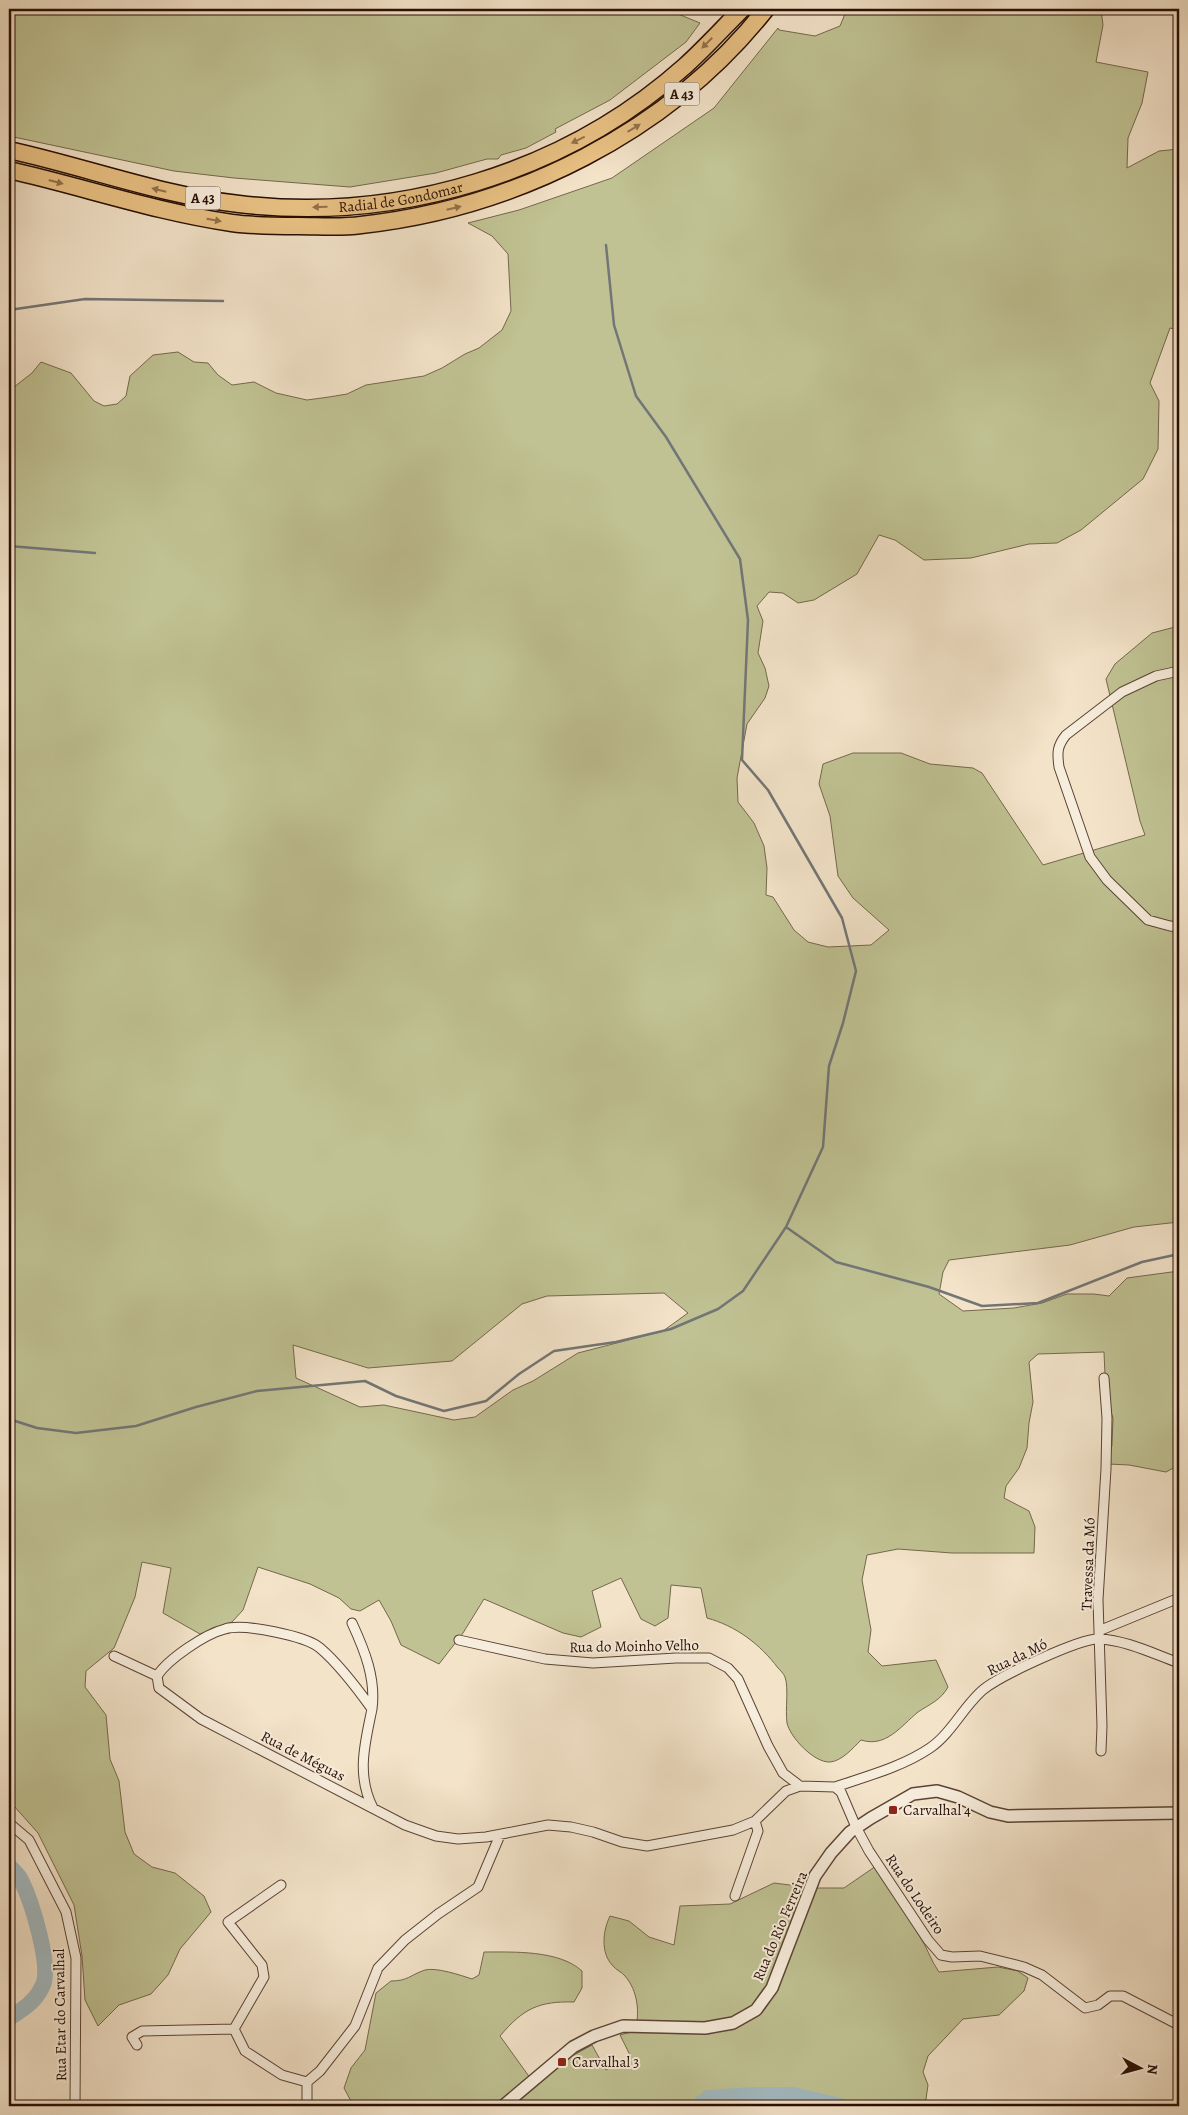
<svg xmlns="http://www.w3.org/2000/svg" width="1188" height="2115" font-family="Alegreya,serif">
  <rect width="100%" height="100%" fill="#f3e3c9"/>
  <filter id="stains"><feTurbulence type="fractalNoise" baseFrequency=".004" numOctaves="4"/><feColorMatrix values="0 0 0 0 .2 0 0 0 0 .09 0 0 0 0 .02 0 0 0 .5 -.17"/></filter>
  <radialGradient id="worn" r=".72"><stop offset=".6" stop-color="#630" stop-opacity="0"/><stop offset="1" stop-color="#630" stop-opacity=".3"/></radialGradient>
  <path fill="#c0c293" stroke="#74684c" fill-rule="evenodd" d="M9 9H666L700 23 686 42 610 100 555 129 556 132 526 148 501 155 498 159H487L436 173 350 187 234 178 174 171 9 136Z
    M847 9H1101L1103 25 1096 62 1148 72 1142 103 1128 138 1127 168 1159 151 1179 149V330L1170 328 1150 383 1159 401 1158 449 1143 479 1081 530 1057 543 1029 544 971 558 924 560 895 540 879 535 857 574 814 600 798 603 783 593 769 592 757 606 763 621 758 653 765 668 769 686 765 698 747 724 737 778 738 802 754 823 764 846 767 868 766 895 773 897 794 930 808 942 828 947 871 945 889 930 853 898 838 876 830 816 819 784 823 764 853 753H901L930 764 973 768 982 773 1043 865 1145 835 1140 821 1106 679 1115 664 1152 633 1179 626V1222L1134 1227 1070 1245 949 1260 943 1272 939 1294 963 1311 1014 1308 1042 1303 1067 1294H1094L1109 1296 1127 1278 1179 1271V1465L1166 1472 1129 1465 1108 1464 1112 1445 1113 1418 1106 1398 1104 1352 1038 1354 1029 1362 1033 1402 1029 1423 1027 1448 1019 1468 1006 1486 1004 1498 1029 1511 1035 1527 1034 1553H952L898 1549 867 1555 862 1580 871 1630 868 1652 882 1666 936 1660 948 1687C941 1700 930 1704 918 1712 901 1726 886 1748 861 1740 853 1748 842 1761 830 1762 814 1763 790 1737 787 1723 785 1709 789 1689 785 1677 784 1674 780 1670 778 1668 760 1644 736 1626 707 1618L701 1588 671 1585 668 1618 655 1626 641 1619 621 1578 592 1591 601 1627 581 1637 563 1633 484 1599 463 1633 439 1664 401 1645 391 1621 379 1600 360 1611 351 1609 339 1598 310 1584 258 1567 243 1610 232 1622 200 1634 163 1613 171 1568 142 1562 135 1597 114 1648 86 1671 85 1687 106 1715 110 1759 119 1781 125 1832 134 1854 152 1867 175 1873 204 1896 211 1912 180 1949 168 1975 151 1994 119 2005 98 2026 85 2000 82 1956 74 1905 38 1833 14 1806 9 1803V391L32 373 41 362 71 373 94 401 104 406 117 404 126 396 130 376 153 355 178 352 194 362 208 363 218 375 232 385 254 382 276 393 307 400 329 397 347 394 366 385 424 376 442 368 465 354 479 348 502 330 511 311 508 254 492 236 468 223 519 210 612 178 714 108 778 28 779 30 815 36 840 26ZM664 1293 688 1313 663 1331 578 1353 533 1381 513 1390 475 1417 454 1420 384 1405 360 1407 296 1378 293 1345 368 1368 452 1361 522 1304 547 1296Z
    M876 1866C889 1890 905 1911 919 1935 927 1947 931 1961 939 1972L998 1967 1018 1971 1028 1978 1024 1991 999 2015 963 2019 928 2056 923 2072 928 2085 925 2106H820L798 2100 752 2098 741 2106H357L352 2103 344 2088 351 2068 365 2050 376 1993 391 1981C408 1981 410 1975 425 1970 436 1967 460 1975 472 1979L479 1975 484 1952C514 1952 559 1950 582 1971V1988L574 2002C538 2001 523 2009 500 2036L533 2082 561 2062 592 2045 606 2070 631 2057 620 2035 635 2031C640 2013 638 1991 625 1976 622 1972 616 1970 613 1966 600 1953 603 1930 610 1916L629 1921 649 1937 674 1945 680 1906 730 1904 774 1883 813 1888H844Z"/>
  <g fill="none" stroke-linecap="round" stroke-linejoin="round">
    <path stroke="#727676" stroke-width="2.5" d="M606 245 614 325 636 396 666 437 740 559 748 620 742 760 768 790 842 918 856 971 843 1023 829 1066 823 1147 786 1227
      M9 310 85 299 223 301
      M9 546 95 553
      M9 1419 37 1428 76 1433 136 1426 196 1407 257 1391 365 1381 396 1396 444 1411 486 1401 519 1374 554 1351 616 1342 671 1329 718 1309 743 1291 786 1227 836 1262 929 1287 982 1306 1038 1303 1142 1262 1179 1254"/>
    <path stroke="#a3bbc2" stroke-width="16" d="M9 1866C13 1870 19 1875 21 1880 31 1900 53 1968 42 1987 35 2002 22 2010 9 2018
      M698 2106 709 2098 752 2095H793L840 2106"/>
    <g stroke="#5b4335" stroke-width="11">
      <path id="minor" d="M1179 671 1156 676 1122 692 1066 735C1057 746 1057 753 1059 767L1090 857 1107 880 1148 920 1170 926 1179 927
        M352 1623C365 1651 376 1679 372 1709
        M1101 1630 1179 1598
        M459 1640 545 1659 593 1663 676 1658H709L728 1668 738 1679 768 1746 783 1773 800 1786
        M114 1656 157 1676
        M157 1676 159 1688 201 1719 405 1825 436 1836 458 1839 486 1837 548 1825 571 1827 593 1832 622 1842 647 1846 733 1830 755 1821 786 1791 800 1786 835 1787 841 1792 856 1827 869 1851 928 1940 941 1955 952 1957 980 1956 1024 1967 1042 1975 1085 2008 1098 2005 1110 1996H1123L1179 2025
        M157 1676C168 1659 205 1634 225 1629 243 1623 306 1636 320 1648 340 1665 357 1688 372 1709 365 1743 356 1775 373 1808
        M1101 1751 1102 1726 1098 1600 1106 1469 1107 1418 1104 1378
        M835 1787C867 1776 902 1767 930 1748 952 1733 965 1704 984 1689 1000 1676 1080 1638 1099 1639 1126 1640 1154 1654 1179 1663
        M9 1823 29 1840 66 1912 76 1958 75 2106
        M735 1896 758 1831 755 1821
        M234 2029 264 1977 262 1965 228 1922 281 1885
        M234 2029 245 2051 282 2075 307 2082
        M137 2045 132 2037 142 2031 234 2029
        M307 2082 320 2071 355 2026 378 1968 405 1940 438 1914 478 1887 500 1835
        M307 2082V2106"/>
    </g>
    <g stroke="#5b4335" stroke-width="14">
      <path id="tertiary" d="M503 2106 573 2047 594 2036 623 2026 705 2028 733 2023 756 2010 772 1988 815 1876 831 1853 850 1832 871 1818 913 1794 937 1791 958 1797 990 1812 1008 1816 1179 1813"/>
    </g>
    <g stroke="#280e04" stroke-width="19">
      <g id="motorway">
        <path id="s1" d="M9 150C86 167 160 195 239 204 398 223 565 173 685 66 705 48 723 28 742 9"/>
        <path d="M9 170C84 187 156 212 232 223 253 226 277 226 298 226 319 226 340 228 361 225 516 208 669 132 766 9"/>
      </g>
    </g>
    <use href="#minor" stroke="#f7eddc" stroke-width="9"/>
    <use href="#tertiary" stroke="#f7eddc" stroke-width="11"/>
    <use href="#motorway" stroke="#eac284" stroke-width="16"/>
  </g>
  <defs><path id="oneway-solid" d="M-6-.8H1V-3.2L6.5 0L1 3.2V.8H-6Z" transform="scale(1.25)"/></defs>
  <g fill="#93714a">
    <use href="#oneway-solid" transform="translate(707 43) rotate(135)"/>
    <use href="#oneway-solid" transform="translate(634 128) rotate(-31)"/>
    <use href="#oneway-solid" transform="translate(578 140) rotate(154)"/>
    <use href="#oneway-solid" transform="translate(56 182) rotate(15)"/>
    <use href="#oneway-solid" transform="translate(159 190) rotate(-166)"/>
    <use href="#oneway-solid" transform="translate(320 207) rotate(179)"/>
    <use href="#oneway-solid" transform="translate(454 208) rotate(-13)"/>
    <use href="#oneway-solid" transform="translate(214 220) rotate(10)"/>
  </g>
  <g fill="#8f2418" stroke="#f7eddc" stroke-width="2">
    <rect x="888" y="1805" width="10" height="10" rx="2.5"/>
    <rect x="557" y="2057" width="10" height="10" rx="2.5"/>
  </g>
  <g text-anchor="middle" stroke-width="4" stroke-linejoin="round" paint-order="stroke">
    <g fill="#f7eddc" stroke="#665145" stroke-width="1">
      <rect x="664.5" y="82.5" width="35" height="23" rx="4"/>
      <rect x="185.5" y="186.5" width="35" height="23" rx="4"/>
    </g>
    <g font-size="14" font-weight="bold" fill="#280e04">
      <text x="682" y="99">A 43</text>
      <text x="203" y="203">A 43</text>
    </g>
    <g font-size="15" fill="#280e04" stroke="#f7eddc">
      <text dy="5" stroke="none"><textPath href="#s1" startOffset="399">Radial de Gondomar</textPath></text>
      <text transform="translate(1088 1564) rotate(-88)" y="5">Travessa da Mó</text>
      <text transform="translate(634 1646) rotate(-1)" y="5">Rua do Moinho Velho</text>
      <text transform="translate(1017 1657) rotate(-26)" y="5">Rua da Mó</text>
      <text transform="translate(303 1756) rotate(27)" y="5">Rua de Méguas</text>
      <text transform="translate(915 1894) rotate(56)" y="5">Rua do Lodeiro</text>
      <text transform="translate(780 1926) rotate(-67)" y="5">Rua do Rio Ferreira</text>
      <text transform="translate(60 2015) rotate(-91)" y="5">Rua Etar do Carvalhal</text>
    </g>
    <g font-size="15" fill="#280e04" stroke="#f7eddc" text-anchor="start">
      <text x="903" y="1815">Carvalhal 4</text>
      <text x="572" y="2067">Carvalhal 3</text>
    </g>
  </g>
  <rect width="1188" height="2115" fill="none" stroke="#f3e3c9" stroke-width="30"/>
  <rect x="10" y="10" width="1168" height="2095" fill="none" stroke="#280e04" stroke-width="2.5"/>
  <rect x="15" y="15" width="1158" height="2085" fill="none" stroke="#280e04"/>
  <g transform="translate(1140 2068) rotate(96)" stroke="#f7eddc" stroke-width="4" paint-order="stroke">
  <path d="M0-4L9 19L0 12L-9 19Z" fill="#280e04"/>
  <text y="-8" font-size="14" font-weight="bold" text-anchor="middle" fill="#280e04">N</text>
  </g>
  <rect width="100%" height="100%" filter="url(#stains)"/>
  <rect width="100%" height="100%" fill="url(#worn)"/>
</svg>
